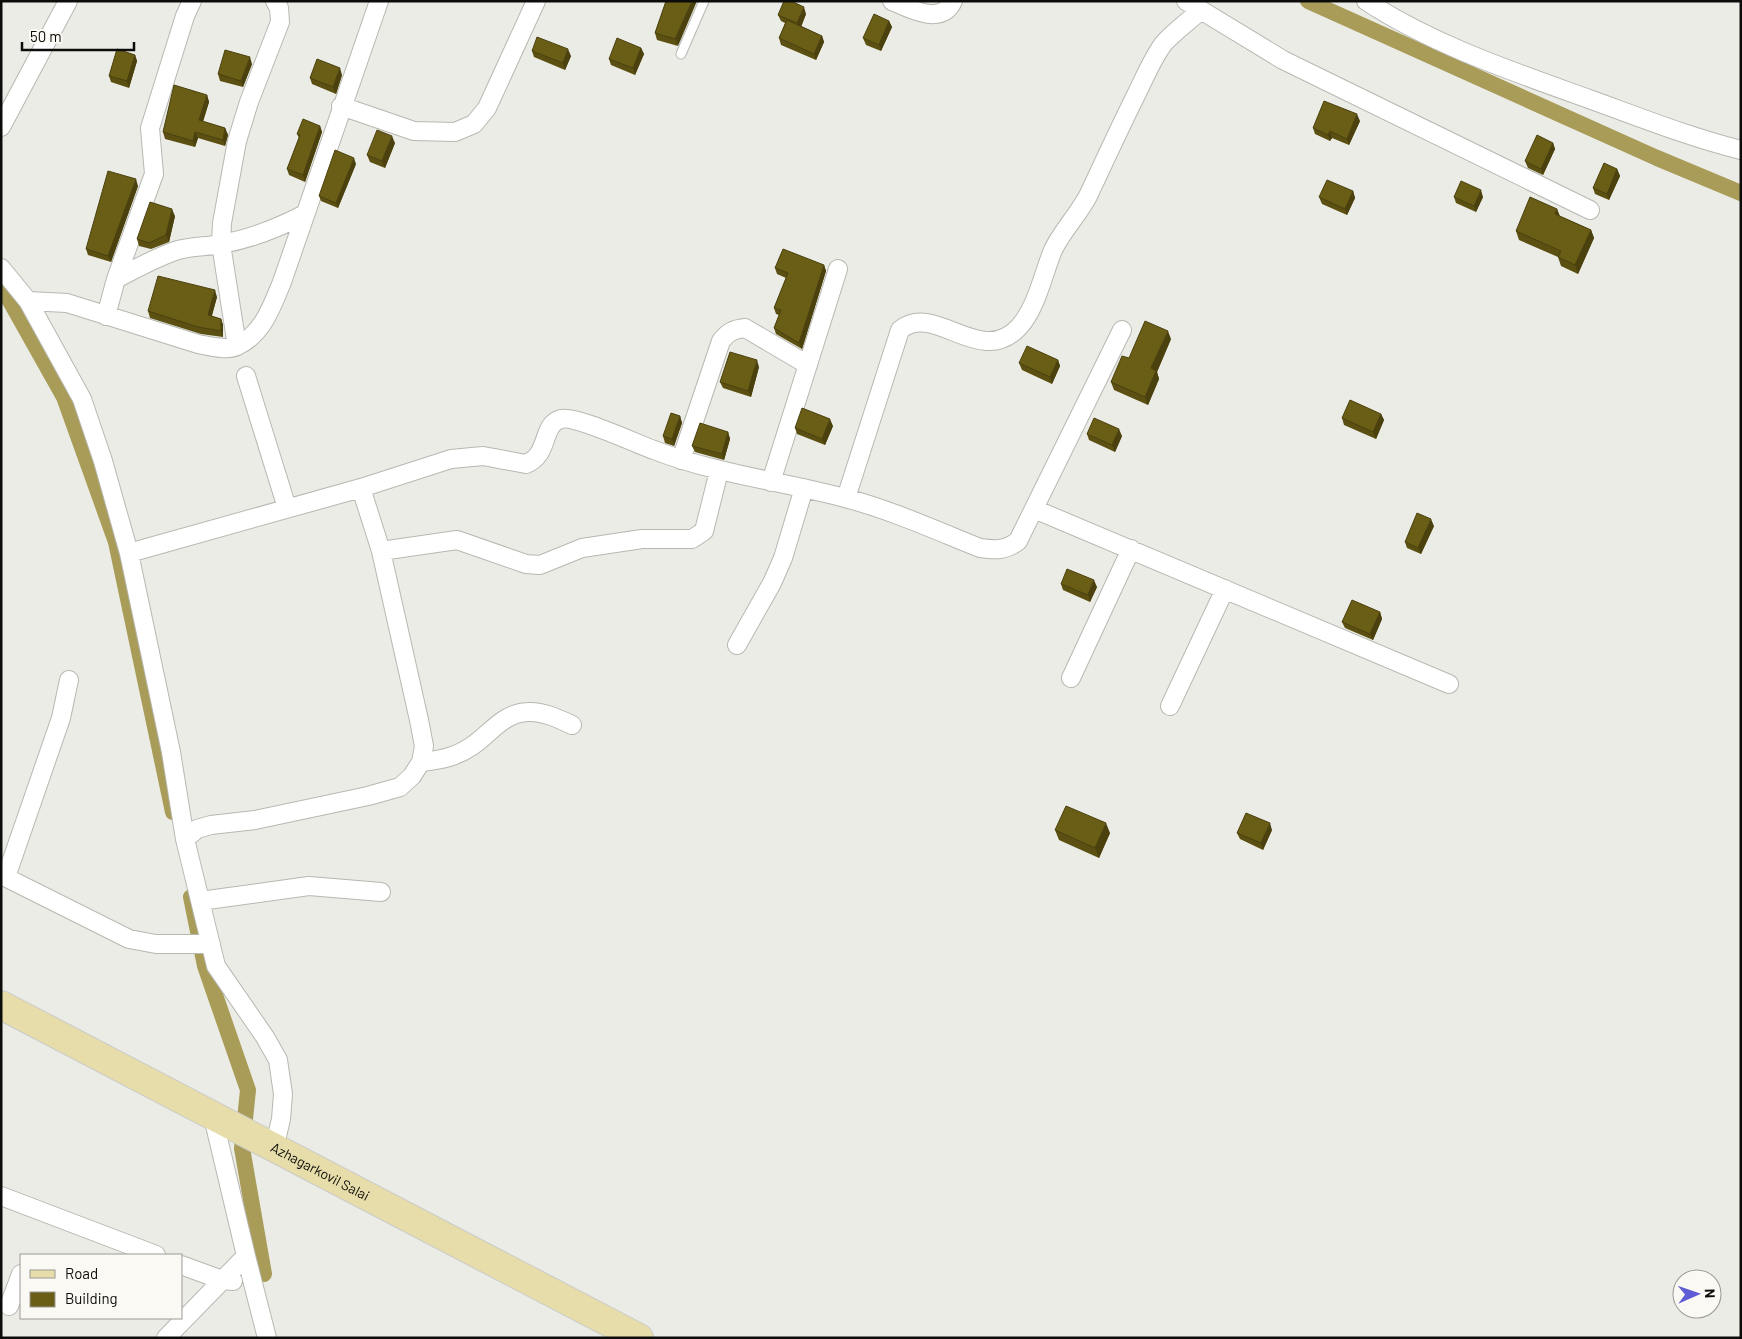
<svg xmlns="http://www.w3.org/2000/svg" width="1742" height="1339" font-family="Barlow,sans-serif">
  <rect width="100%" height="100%" fill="#ecece6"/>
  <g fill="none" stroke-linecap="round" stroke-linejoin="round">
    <path stroke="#a89c58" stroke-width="16" d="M1308 1 1657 158 1741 193
      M1 285 64 397 116 542 173 812
      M191 897 205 966 248 1090 242 1148 264 1274"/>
    <g stroke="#b8b8b2" stroke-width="11">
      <path id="service" d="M681 54 704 1"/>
    </g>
    <g stroke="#b8b8b2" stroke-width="20">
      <path id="minor" d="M892 1C910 9 942 26 953 1
        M1186 1 1283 60 1590 210
        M1366 1C1433 45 1514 72 1589 99 1639 117 1689 137 1741 150
        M341 106 414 131 455 132 474 124 487 108 536 1
        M1 127 68 1
        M1 268 28 301 82 399 103 461 129 553 171 752 185 839 216 966 265 1037 278 1060 283 1094 281 1119 274 1149
        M116 279C135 269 155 258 175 251 190 246 205 247 221 244 251 239 278 228 305 214
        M28 301 67 303 198 344C209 346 227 351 237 346 263 334 272 306 282 282L379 1
        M106 316 116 279 154 174 150 128 185 16 192 1
        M237 346 221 244 222 223 237 141 249 102 280 22 279 8 275 1
        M246 376 287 508
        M681 460 721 341C728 332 734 329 745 328L808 365
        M771 482 838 269
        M846 498 900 330C935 301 980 369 1019 327 1037 307 1043 274 1053 250 1062 231 1078 215 1088 196 1104 162 1120 127 1137 93 1145 77 1153 57 1164 43 1175 31 1189 21 1201 10
        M1034 509 1449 684
        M381 551 457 540 526 564 540 565 582 548 642 539H692L704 531 719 471
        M129 553 361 488 451 459 483 456 526 464C550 455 541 424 561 419 575 415 637 444 654 450 716 474 781 481 845 498 891 510 935 530 980 548 995 550 1005 551 1018 541L1122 330
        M737 645 772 583 783 558 804 488
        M1071 678 1131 549
        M1170 706 1225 589
        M421 762C441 760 456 757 472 746 491 733 503 713 528 712 543 711 559 719 572 725
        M185 839 197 829 211 825 255 820 368 796 400 787 412 776 421 762 424 746 419 720 381 551 361 488
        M1 875 129 939 156 944H211
        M6 877 61 718 69 680
        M200 901 309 886 381 892
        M1 1196 156 1255
        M246 1256 267 1338
        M181 1265 222 1280 233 1281
        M9 1306 21 1274
        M166 1338 246 1256 213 1117"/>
    </g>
    <g stroke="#cacac9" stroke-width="30">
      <g id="primary">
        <path id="s1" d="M1 1005 639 1338"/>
      </g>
    </g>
    <use href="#service" stroke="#fff" stroke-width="9"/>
    <use href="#minor" stroke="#fff" stroke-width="18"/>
    <use href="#primary" stroke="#e7ddaa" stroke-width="28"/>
  </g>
  <path fill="#5b5012" d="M666 1 678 46 657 40 655 33Z
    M806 14 801 26 822 36 824 42 816 60 781 45 779 38 785 23 781 21 778 15Z
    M889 21 892 27 881 51 866 45 863 38Z
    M641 48 644 54 635 75 611 65 609 59Z
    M532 51 571 56 565 70 534 57Z
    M135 55 137 61 129 88 111 82 109 76Z
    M252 64 243 87 220 81 218 74Z
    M342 75 336 94 312 84 310 78Z
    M207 95 209 102 203 122 225 128 228 135 225 146 198 138 195 147 165 139 163 132Z
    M1360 121 1349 145 1332 138 1330 141 1315 134 1313 128Z
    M320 126 322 132 305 182 289 175 287 169 299 138 297 134Z
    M395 143 385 168 370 162 367 155Z
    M1553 143 1555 149 1543 175 1528 168 1525 161Z
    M356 164 338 208 321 201 319 196Z
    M1617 169 1620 176 1609 200 1595 194 1593 188Z
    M138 186 111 262 88 255 86 249Z
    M1353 191 1355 198 1347 215 1322 204 1319 197Z
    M1454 197H1483L1476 212 1456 203Z
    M1557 209 1560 216 1591 230 1594 238 1578 274 1561 266 1558 257 1519 240 1516 231Z
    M175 216 169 242 151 249 139 246 137 239Z
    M824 265 826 271 802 349 776 334 774 328 779 315 776 314 774 308 786 278 777 274 775 268Z
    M217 297 212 316 221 319 223 325V337L201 334 150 318 148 311Z
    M1171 339 1157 372 1159 379 1148 405 1114 390 1111 382 1129 358Z
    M1058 360 1060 366 1052 384 1022 370 1019 363Z
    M759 367 751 397 723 388 720 382Z
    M1381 414 1384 420 1376 439 1344 425 1342 418Z
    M680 416 682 423 674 446 665 443 663 436Z
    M833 426 825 445 797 434 795 428Z
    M728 432 730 439 724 460 695 452 692 446Z
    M1087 434 1122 436 1115 452 1089 440Z
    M1434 526 1421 554 1407 548 1405 542Z
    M1061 584 1097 587 1090 602 1063 590Z
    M1380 612 1382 619 1373 640 1345 628 1342 622Z
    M1055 830 1110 833 1099 858 1059 840Z
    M1272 830 1263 850 1240 839 1237 833Z"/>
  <path fill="#4a410f" d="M692 1H697L678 46 675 39Z
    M804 7 806 14 800 30 797 23Z
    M889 21 892 27 881 51 879 45Z
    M822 36 824 42 816 60 814 54Z
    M641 48 644 54 635 75 633 68Z
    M568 49 571 56 565 70 563 63Z
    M135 55 137 61 129 88 127 81Z
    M250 57 252 64 243 87 241 81Z
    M340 68 342 75 336 94 333 87Z
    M207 95 209 102 201 127 199 120Z
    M1357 114 1360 121 1349 145 1347 139Z
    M320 126 322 132 305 182 303 175Z
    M225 128 228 135 225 146 223 140Z
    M1330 131 1332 138 1330 141 1328 135Z
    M195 132 198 138 195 147 193 141Z
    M392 136 395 143 385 168 382 161Z
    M1553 143 1555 149 1543 175 1541 169Z
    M354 158 356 164 338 208 336 203Z
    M1617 169 1620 176 1609 200 1607 194Z
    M136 179 138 186 111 262 108 256Z
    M1481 190 1483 197 1476 212 1474 206Z
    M1353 191 1355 198 1347 215 1345 209Z
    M172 209 175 216 169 242 166 235Z
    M1557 209 1560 218 1555 214Z
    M1591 230 1594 238 1578 274 1575 265Z
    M824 265 826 271 802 349 799 343Z
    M215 290 217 297 210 321 208 315Z
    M221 319 223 325V337L221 331Z
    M1168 331 1171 339 1157 372 1159 379 1148 405 1145 397 1151 368Z
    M757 360 759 367 751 397 748 391Z
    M1058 360 1060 366 1052 384 1050 377Z
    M1381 414 1384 420 1376 439 1373 432Z
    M680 416 682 423 674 446 672 439Z
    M830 419 833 426 825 445 822 439Z
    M1119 429 1122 436 1115 452 1112 445Z
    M728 432 730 439 724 460 722 454Z
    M1431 519 1434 526 1421 554 1418 548Z
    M1094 580 1097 587 1090 602 1088 595Z
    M1380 612 1382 619 1373 640 1370 634Z
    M1106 823 1110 833 1099 858 1095 848Z
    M1270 823 1272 830 1263 850 1261 843Z"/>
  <path fill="#6a5d15" stroke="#4a410f" d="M666 1H692L675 39 655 33Z
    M784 1H791L804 7 797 23 778 15Z
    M874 14 889 21 879 45 863 38Z
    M787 20 822 36 814 54 779 38Z
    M537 37 568 49 563 63 532 51Z
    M617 38 641 48 633 68 609 59Z
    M117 49 135 55 127 81 109 76Z
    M225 50 250 57 241 81 218 74Z
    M317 59 340 68 333 87 310 78Z
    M174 85 207 95 199 120 225 128 223 140 195 132 193 141 163 132Z
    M1324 101 1357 114 1347 139 1330 131 1328 135 1313 128Z
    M303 119 320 126 303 175 287 169 300 135 297 134Z
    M377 130 392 136 382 161 367 155Z
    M1537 135 1553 143 1541 169 1525 161Z
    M335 150 354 158 336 203 319 196Z
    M1604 163 1617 169 1607 194 1593 188Z
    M108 171 136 179 108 256 86 249Z
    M1327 180 1353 191 1345 209 1319 197Z
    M1461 181 1481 190 1474 206 1454 197Z
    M1530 197 1557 209 1555 214 1591 230 1575 265 1558 257 1561 251 1516 231Z
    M150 202 172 209 166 235 149 243 137 239Z
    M783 249 824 265 799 343 774 328 781 310 774 308 788 273 775 268Z
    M158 276 215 290 208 315 221 319V331L198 327 148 311Z
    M1145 321 1168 331 1151 368 1156 371 1145 397 1111 382 1122 356 1129 358Z
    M1027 346 1058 360 1050 377 1019 363Z
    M730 352 757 360 748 391 720 382Z
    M1350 400 1381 414 1373 432 1342 418Z
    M802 408 830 419 822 439 795 428Z
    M671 413 680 416 672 439 663 436Z
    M1094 418 1119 429 1112 445 1087 434Z
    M700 423 728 432 722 454 692 446Z
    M1417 513 1431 519 1418 548 1405 542Z
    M1067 569 1094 580 1088 595 1061 584Z
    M1352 600 1380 612 1370 634 1342 622Z
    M1066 806 1106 823 1095 848 1055 830Z
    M1246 813 1270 823 1261 843 1237 833Z"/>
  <g text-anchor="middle" stroke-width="5" stroke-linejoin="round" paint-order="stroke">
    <g font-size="14" fill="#0c0c0a" stroke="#faf9f3">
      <text dy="5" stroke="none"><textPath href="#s1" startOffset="360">Azhagarkovil Salai</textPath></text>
    </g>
  </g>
  <rect width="1742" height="1339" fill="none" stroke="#0c0c0a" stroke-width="5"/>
  <rect x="20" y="1254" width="162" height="65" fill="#faf9f3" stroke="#9b9a96"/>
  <rect x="30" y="1270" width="25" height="8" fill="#e7ddaa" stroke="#9b9a96"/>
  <text x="65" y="1279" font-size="15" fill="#0c0c0a">Road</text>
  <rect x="30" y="1292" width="25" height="15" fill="#6a5d15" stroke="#9b9a96"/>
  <text x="65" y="1304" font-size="15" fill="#0c0c0a">Building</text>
  <g transform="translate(1697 1294) rotate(88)"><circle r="24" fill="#faf9f3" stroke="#9b9a96"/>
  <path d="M0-4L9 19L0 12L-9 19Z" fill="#5f5dd6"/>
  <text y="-8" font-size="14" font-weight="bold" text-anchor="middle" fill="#0c0c0a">N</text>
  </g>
  <path d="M22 42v8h112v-8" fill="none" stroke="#0c0c0a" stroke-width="2.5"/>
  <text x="30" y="42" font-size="15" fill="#0c0c0a" stroke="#faf9f3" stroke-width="4" paint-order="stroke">50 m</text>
</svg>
